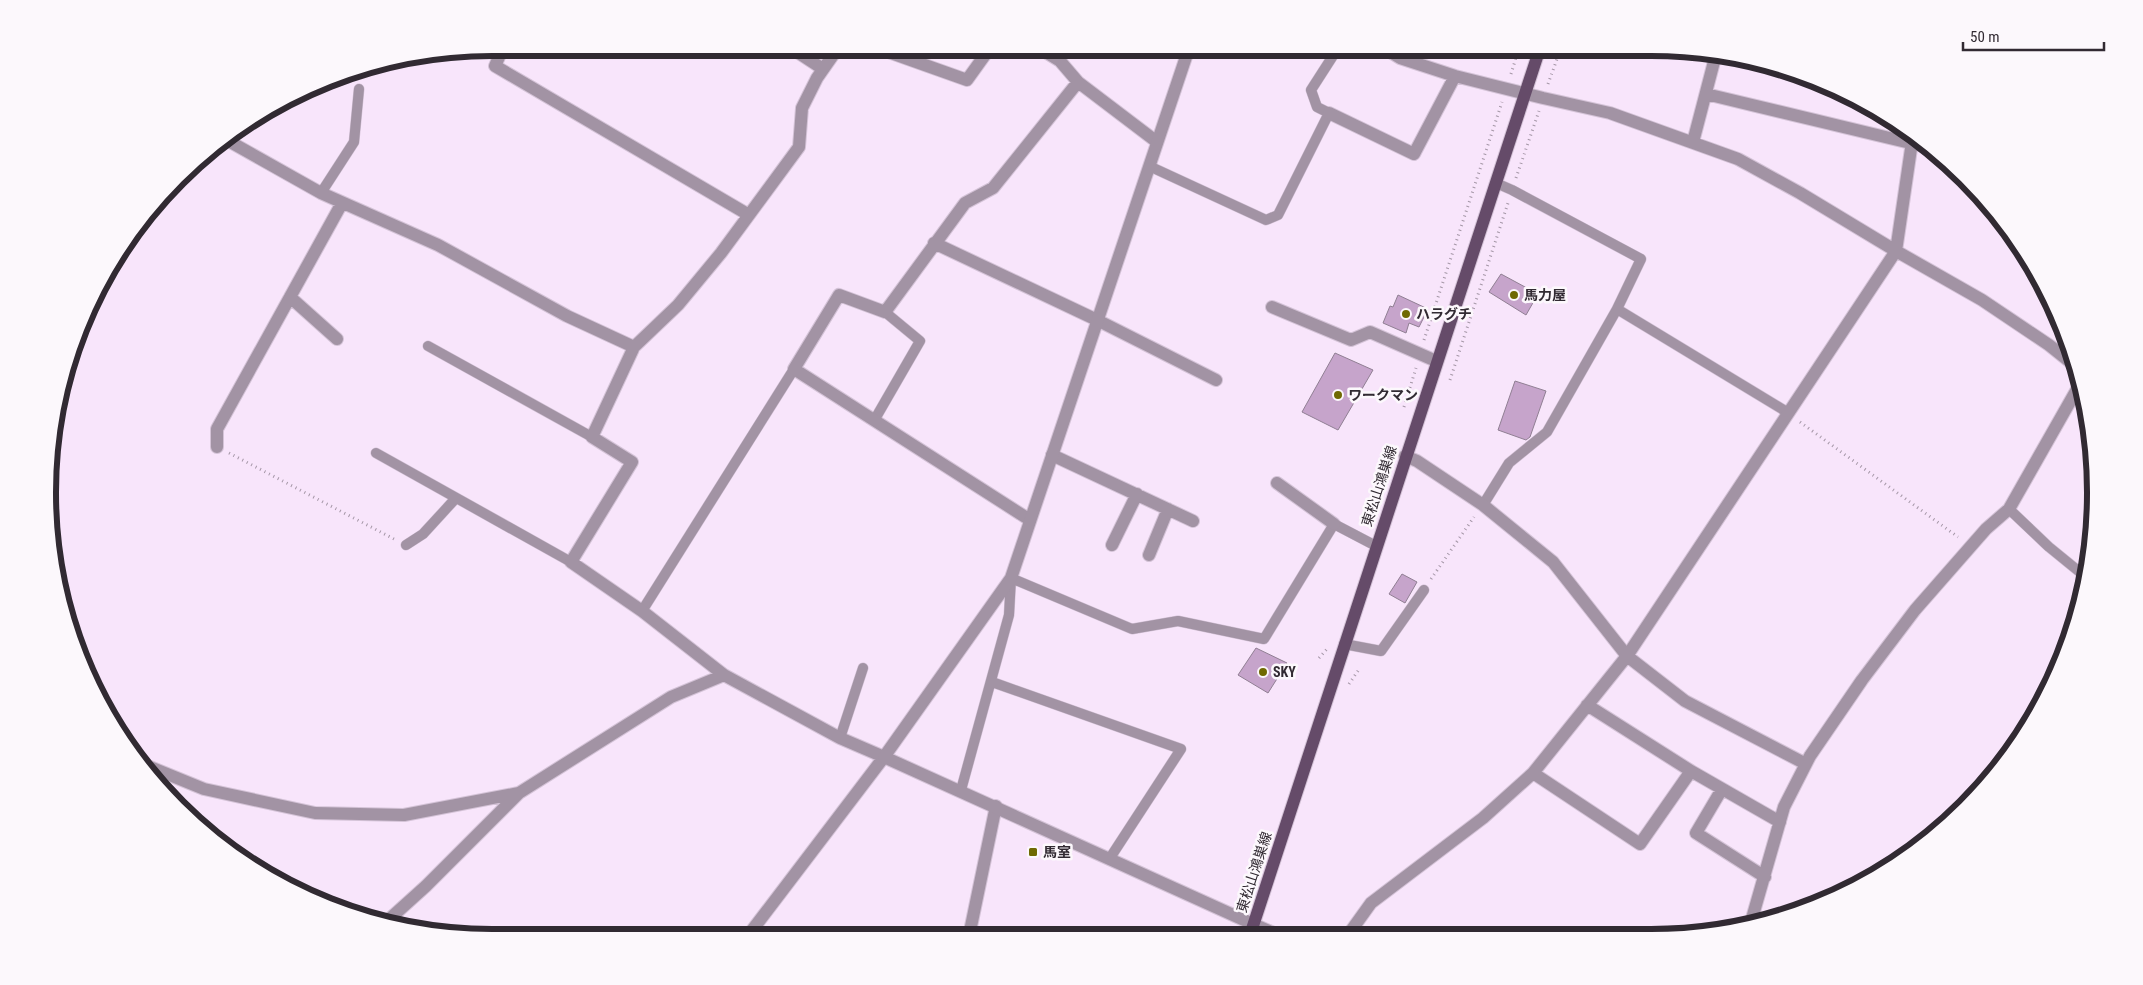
<svg xmlns="http://www.w3.org/2000/svg" width="2143" height="985" font-family="'Roboto Condensed','Noto Sans JP',sans-serif">
  <rect width="100%" height="100%" fill="#f8e5fb"/>
  <path fill="#c6a4cb" stroke="#907f93" d="M1501 274 1538 294 1526 315 1489 292Z
    M1398 295 1428 309 1419 327 1409 323 1406 333 1383 323 1390 306 1393 307Z
    M1335 353 1373 370 1338 430 1302 412Z
    M1515 381 1546 391 1530 437 1526 440 1498 430Z
    M1402 574 1417 582 1405 603 1389 594Z
    M1256 648 1287 663 1268 693 1238 675Z"/>
  <g fill="none" stroke-linecap="round" stroke-linejoin="round">
    <g stroke="#d4c3d7" stroke-width="11">
      <path id="service" d="M1410 61 1419 48
        M1149 166 1266 220 1278 215 1329 113 1317 107 1311 90 1338 48
        M1496 183 1512 190 1641 259 1617 309 1787 412
        M321 193 354 142 359 89
        M428 346 592 437
        M875 419 920 341 885 312
        M376 453 571 562
        M1483 505 1509 463 1547 432 1617 309
        M2009 509 2049 547 2087 578
        M406 545 423 534 456 498
        M642 611 794 369
        M1344 644 1381 651 1424 590
        M992 682 1181 749 1110 858
        M840 738 863 668
        M961 790 1009 615 1011 578 1132 629 1178 621 1264 639 1334 524 1376 546"/>
    </g>
    <g stroke="#d4c3d7" stroke-width="14">
      <path id="minor" d="M503 48 495 66 749 215
        M791 48 823 69
        M877 48 967 80 990 48
        M1039 48 1060 61 1078 82 1157 142
        M1384 48 1400 58 1455 76 1543 98 1610 113 1738 159 1800 193 1896 251 1982 300 2049 345 2074 365
        M1706 94 1927 147
        M1329 113 1414 154 1455 76
        M225 139 321 193 438 245 567 316 634 347
        M1693 142 1716 54
        M934 243 1097 320 1216 380
        M290 297 337 339
        M1272 307 1351 340 1370 332 1436 361
        M217 447V429L342 203
        M1052 455 1193 521
        M1405 456 1417 461 1483 505 1553 562 1627 656 1685 701 1806 764
        M1277 483 1334 524
        M1030 520 794 369 839 295 885 312 965 203 993 188 1078 82
        M1112 545 1137 494
        M1149 555 1168 509
        M1587 705 1691 771 1780 822
        M150 767 204 789 315 813 404 815 519 793
        M1533 773 1640 844 1691 771
        M1722 789 1696 833 1765 877
        M1751 922 1784 807 1810 756 1862 680 1915 610 1986 529 2009 509 2080 384
        M385 923 426 886 519 793 671 697 724 675
        M1253 924 1278 935
        M1348 935 1371 903 1483 818 1533 773 1627 656 1896 251 1913 135
        M969 936 996 806
        M747 937 884 757 840 738 724 675 642 611 571 562 632 462 592 437 634 347 678 305 721 253 799 147 802 108 817 78 838 48"/>
    </g>
    <g stroke="#d4c3d7" stroke-width="14">
      <path id="tertiary" d="M1189 48 1011 578 884 757 1253 924"/>
    </g>
    <g stroke="#d4c3d7" stroke-width="14">
      <path id="primary" d="M1250 935 1540 48"/>
    </g>
    <path stroke="#a597a7" stroke-width="3" stroke-dasharray="1 4" stroke-linecap="butt" d="M1511 74 1519 48
      M1548 84 1561 48
      M1516 178 1539 111
      M1424 340 1502 102
      M1450 380 1508 203
      M1404 407 1416 368
      M1800 422 1958 537
      M229 453 394 539
      M1431 579 1474 517
      M1319 658 1327 649
      M1349 684 1360 668"/>
    <use href="#service" stroke="#a293a4" stroke-width="10"/>
    <use href="#minor" stroke="#a293a4" stroke-width="12"/>
    <use href="#tertiary" stroke="#a293a4" stroke-width="12"/>
    <use href="#primary" stroke="#654b69" stroke-width="12"/>
  </g>
  <g fill="#6f6902" stroke="#fcf8fc" stroke-width="2">
    <circle cx="1514" cy="295" r="5"/>
    <circle cx="1406" cy="314" r="5"/>
    <circle cx="1338" cy="395" r="5"/>
    <circle cx="1263" cy="672" r="5"/>
    <rect x="1028" y="847" width="10" height="10" rx="2.5"/>
  </g>
  <g text-anchor="middle" stroke-width="5" stroke-linejoin="round" paint-order="stroke">
    <g font-size="14" font-weight="bold" fill="#312a32" stroke="#fcf8fc" text-anchor="start">
      <text x="1524" y="300">馬力屋</text>
      <text x="1416" y="319">ハラグチ</text>
      <text x="1348" y="400">ワークマン</text>
      <text x="1273" y="677">SKY</text>
      <text x="1043" y="857">馬室</text>
    </g>
    <g font-size="14" fill="#312a32" stroke="#fcf8fc">
      <text transform="translate(1379 486) rotate(-72)" y="5">東松山鴻巣線</text>
      <text transform="translate(1254 872) rotate(-72)" y="5">東松山鴻巣線</text>
    </g>
  </g>
  <path d="M0 0H2143V985H0ZM492 56H1651A436 436 0 0 1 2087 492V493A436 436 0 0 1 1651 929H492A436 436 0 0 1 56 493V492A436 436 0 0 1 492 56Z" fill="#fcf8fc" fill-rule="evenodd"/>
  <path fill="none" stroke="#312a32" stroke-width="6" d="M492 56H1651A436 436 0 0 1 2087 492V493A436 436 0 0 1 1651 929H492A436 436 0 0 1 56 493V492A436 436 0 0 1 492 56Z"/>
  <path d="M1963 42v8h141v-8" fill="none" stroke="#312a32" stroke-width="2.5"/>
  <text x="1970" y="42" font-size="15" fill="#312a32" stroke="#fcf8fc" stroke-width="4" paint-order="stroke">50 m</text>
</svg>
